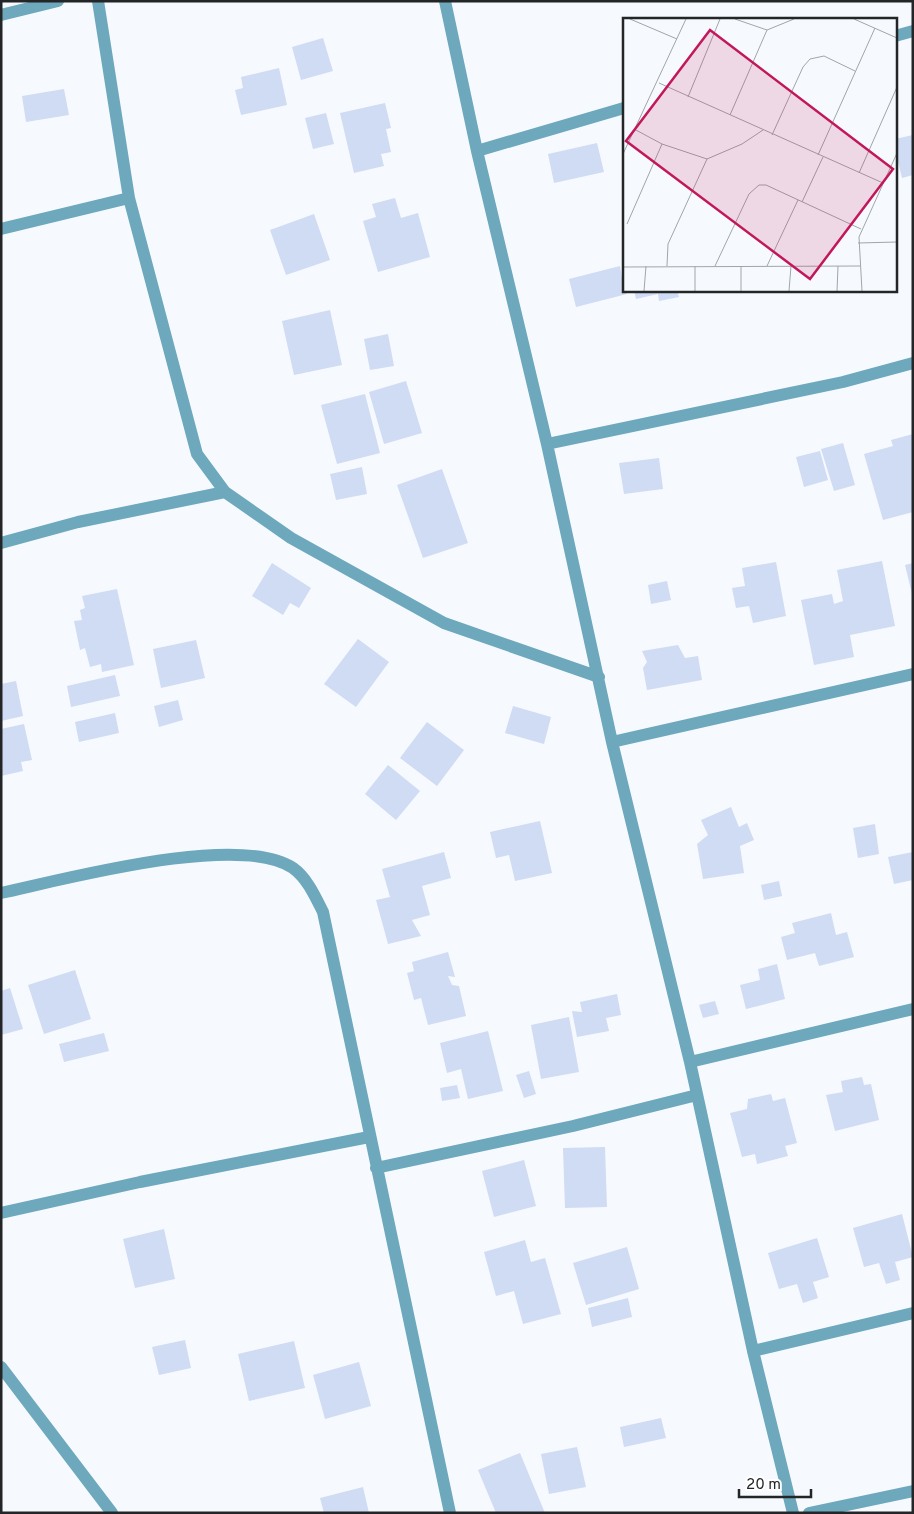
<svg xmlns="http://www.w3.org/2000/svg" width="914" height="1514" font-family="Overpass,sans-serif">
  <rect width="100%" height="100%" fill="#f6fafe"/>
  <path fill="#d0dbf4" d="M323 38 333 71 301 80 292 47Z
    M279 68 287 105 241 115 235 90 243 88 241 77Z
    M64 89 69 115 26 122 22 96Z
    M385 103 391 128 386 129 391 152 381 154 384 166 354 173 340 113Z
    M326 113 334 144 313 149 305 118Z
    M913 135V175L902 178 895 150V139Z
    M597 143 604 172 554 183 548 154Z
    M395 198 401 218 418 213 430 257 378 272 363 221 376 217 372 204Z
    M314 214 330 260 286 275 270 230Z
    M620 266 624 290 627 294 576 307 569 279Z
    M634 290H677L679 297 659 301 658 294 636 299Z
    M330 310 342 365 294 375 282 321Z
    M388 334 394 366 370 370 364 339Z
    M406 381 422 433 384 444 369 392Z
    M365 394 380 453 337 464 321 405Z
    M913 434V512L883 520 864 454 893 446 891 440Z
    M843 443 855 485 834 491 821 449Z
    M820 451 828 480 804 487 796 457Z
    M659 458 663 489 624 494 619 463Z
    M362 467 367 494 336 500 330 474Z
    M442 469 468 543 423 558 397 485Z
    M882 561 895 626 850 635 854 657 814 665 801 600 832 594 834 604 843 601 837 570Z
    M776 562 786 616 753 623 749 606 736 608 732 588 745 586 742 568Z
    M272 563 311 588 299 608 290 603 283 615 252 596Z
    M913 563V594H912L905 565Z
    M667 581 671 600 651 604 648 585Z
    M117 589 134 665 102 672 101 664 90 667 85 648 80 650 74 621 82 620 80 610 85 608 82 596Z
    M358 639 389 662 356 707 324 684Z
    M196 640 205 678 161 688 153 649Z
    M678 645 685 658 698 656 702 680 647 690 643 668 647 662 642 651Z
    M115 675 120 696 71 707 67 686Z
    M16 681 23 716 1 721V684Z
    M178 700 183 720 159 727 154 706Z
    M513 706 551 717 544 744 505 733Z
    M115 713 119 733 79 742 75 722Z
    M427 722 464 750 437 786 400 758Z
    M24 724 32 760 21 762 23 771 1 776V729Z
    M388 765 420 791 396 820 365 794Z
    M731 807 739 827 747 823 754 840 740 846 744 873 703 879 697 844 708 835 701 820Z
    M540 821 552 873 515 881 509 855 496 858 490 832Z
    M875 824 879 854 858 858 853 828Z
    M444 852 451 878 422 886 430 915 412 920 421 936 388 944 376 900 390 897 382 869Z
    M913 852V880L894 884 888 857Z
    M779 881 782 896 764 900 761 885Z
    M831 913 836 935 847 932 854 957 819 966 815 953 787 960 781 937 795 933 792 923Z
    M448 952 455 977 448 976 452 985 459 986 466 1016 428 1025 421 998 414 1000 407 973 414 971 412 962Z
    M777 964 785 999 746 1009 740 985 760 980 758 969Z
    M75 970 91 1019 44 1034 28 985Z
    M10 988 23 1029 1 1035V991Z
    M617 994 621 1015 606 1018 609 1031 577 1037 572 1011 582 1012 580 1002Z
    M715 1001 719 1014 703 1018 699 1005Z
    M569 1017 579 1072 541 1079 531 1025Z
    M488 1031 503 1091 468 1099 461 1069 447 1073 440 1043Z
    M104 1033 109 1051 64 1062 59 1044Z
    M529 1071 536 1094 524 1098 516 1075Z
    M862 1077 864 1085 871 1084 879 1120 835 1131 826 1095 843 1092 841 1081Z
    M457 1085 460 1098 442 1101 440 1088Z
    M771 1094 773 1101 785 1098 797 1143 785 1146 788 1156 757 1164 755 1154 742 1157 730 1113 747 1109 748 1099Z
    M605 1147 607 1207 565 1208 563 1148Z
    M524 1160 536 1206 494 1217 482 1171Z
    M902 1214 913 1257 895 1262 900 1280 886 1284 879 1263 864 1267 853 1228Z
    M164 1229 175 1279 135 1288 123 1239Z
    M817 1238 829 1277 813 1282 818 1298 803 1303 797 1284 779 1289 768 1253Z
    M525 1240 531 1262 545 1258 561 1314 523 1324 514 1291 496 1296 484 1252Z
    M627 1247 639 1289 586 1305 573 1263Z
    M628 1298 632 1317 592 1327 588 1308Z
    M185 1340 191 1368 159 1375 152 1347Z
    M294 1341 305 1388 249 1401 238 1354Z
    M359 1362 371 1406 325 1419 313 1375Z
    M661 1418 666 1438 624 1447 620 1427Z
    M577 1447 586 1487 549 1494 541 1454Z
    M520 1453 532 1482 545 1513H496L478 1470Z
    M363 1487 369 1513H324L320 1498Z"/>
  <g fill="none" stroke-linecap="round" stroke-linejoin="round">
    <path stroke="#6da8bc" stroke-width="12" d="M98 1 129 198 197 454 225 492 291 538 444 623 599 677
      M445 1 477 151 547 444 612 742 690 1062 753 1351 793 1513
      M1 15 58 1
      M895 36 913 31
      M477 151 624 108
      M1 229 129 198
      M547 444 843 382 913 363
      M1 543 78 522 225 492
      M612 742 913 674
      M1 893C66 879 239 832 293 868 307 878 315 896 323 912L450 1513
      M690 1062 913 1009
      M376 1168 573 1126 697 1095
      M1 1213 140 1182 369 1137
      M753 1351 913 1313
      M1 1367 112 1513
      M809 1513 913 1491"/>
  </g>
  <g transform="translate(623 18)">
    <rect width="274" height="274" fill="#f6fafe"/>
    <path fill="none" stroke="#a2a5a8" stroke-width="1" d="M7 1 54 21M112 1 144 12 171 1M231 1 274 20M36 65 260 165M65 79 97 1M107 97 144 12M11 111 39 126 84 141 119 126 140 112M149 117 180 49 187 41 201 38 232 53M0 136 63 1M195 137 252 10M236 155 274 69M179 184 200 139M4 206 39 126M235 225 274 224M44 248 45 226 84 141M92 248 126 176 136 167H143L238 211M144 248 175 182M0 249 237 248M21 273 23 248M72 273V248M118 273V248M166 273 168 248M214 273 215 248M239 273 236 219 274 135"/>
    <path fill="#c2185b" fill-opacity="0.15" stroke="#c2185b" stroke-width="2.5" d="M87 12 270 151 187 261 3 123Z"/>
    <rect width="274" height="274" fill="none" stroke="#232526" stroke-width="2.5"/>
  </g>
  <rect width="914" height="1514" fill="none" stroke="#232526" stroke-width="5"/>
  <path d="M739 1489v8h72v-8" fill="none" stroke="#232526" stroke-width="2.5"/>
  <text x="746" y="1489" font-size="15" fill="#232526" stroke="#ffffff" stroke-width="4" paint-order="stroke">20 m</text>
</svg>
